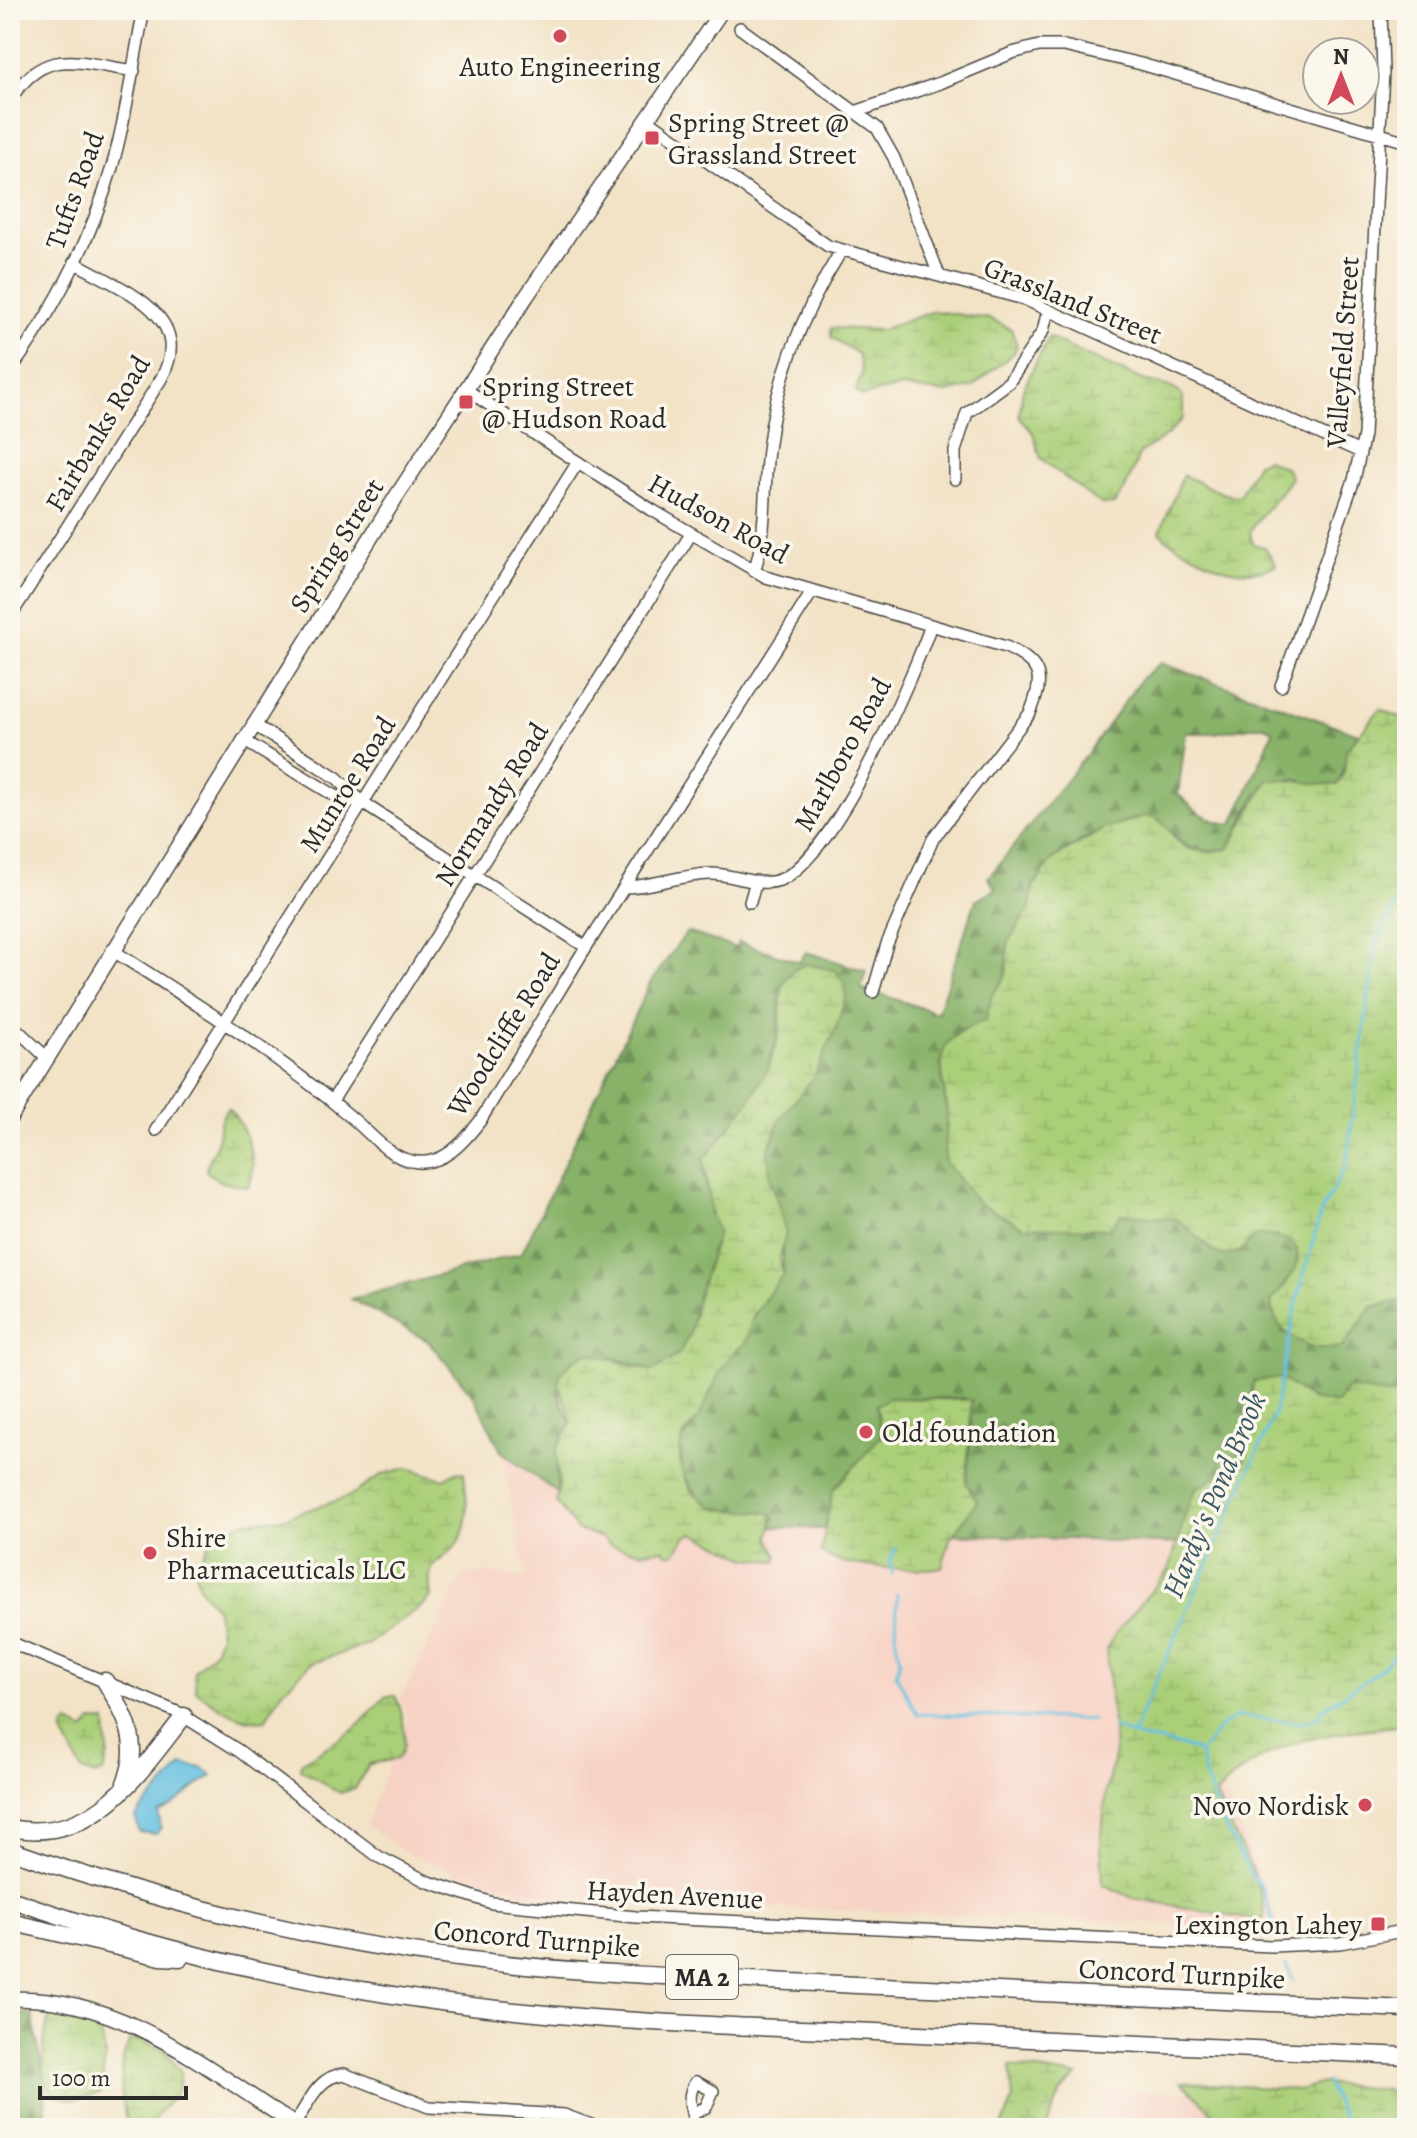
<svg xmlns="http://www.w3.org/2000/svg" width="1417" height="2138" font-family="Alegreya,serif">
  <defs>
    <pattern id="forest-firs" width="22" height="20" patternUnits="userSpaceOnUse" patternTransform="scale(2)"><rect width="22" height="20" fill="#87b268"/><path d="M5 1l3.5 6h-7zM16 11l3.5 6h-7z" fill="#6f9156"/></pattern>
    <pattern id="wetland-marsh" width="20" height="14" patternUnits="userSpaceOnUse" patternTransform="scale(2)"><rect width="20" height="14" fill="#aacf78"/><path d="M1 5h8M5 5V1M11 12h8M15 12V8" fill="none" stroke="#92b268"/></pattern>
  </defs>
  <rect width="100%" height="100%" fill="#fbf7ec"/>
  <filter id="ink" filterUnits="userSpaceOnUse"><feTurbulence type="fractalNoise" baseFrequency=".0125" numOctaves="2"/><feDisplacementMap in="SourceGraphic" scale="16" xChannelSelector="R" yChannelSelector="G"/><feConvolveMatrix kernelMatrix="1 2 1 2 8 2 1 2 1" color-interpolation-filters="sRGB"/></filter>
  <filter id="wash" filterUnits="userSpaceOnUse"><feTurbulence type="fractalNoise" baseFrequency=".006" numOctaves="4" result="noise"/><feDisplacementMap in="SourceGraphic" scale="32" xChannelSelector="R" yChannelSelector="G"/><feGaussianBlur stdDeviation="1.8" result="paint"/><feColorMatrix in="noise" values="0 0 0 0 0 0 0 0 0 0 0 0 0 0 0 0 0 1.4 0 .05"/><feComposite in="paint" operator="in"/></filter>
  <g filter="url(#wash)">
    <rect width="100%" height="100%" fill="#f2e2c6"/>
    <path fill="#f6d2c4" d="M501 1451 588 1516 1295 1549 1207 1747 1281 1928 609 1901 537 1894 499 1885 460 1875 402 1851 366 1825 398 1742 403 1738 407 1718 401 1698 462 1576 488 1573 526 1578Z
      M1101 2089 1333 2098 1342 2128H1099Z"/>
    <path fill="url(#forest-firs)" stroke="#596e4a" stroke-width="2" fill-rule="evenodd" d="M1161 663 1358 734C1342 755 1348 764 1337 785L1310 784 1295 778 1258 792 1228 849C1179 856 1188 842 1155 817L1134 818 1089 836 1053 859 1033 886 1030 908 1008 942 1006 975 991 998 986 1021 956 1032 941 1064 947 1120 944 1145 1120 1214 1178 1219 1213 1251 1239 1252 1257 1235C1317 1235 1301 1269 1271 1301L1272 1312 1286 1333 1342 1347 1372 1307 1401 1300 1407 1305V1385L1392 1395 1346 1388 1337 1404 1310 1399 1297 1389 1253 1382 1247 1454 1239 1475 1230 1477 1179 1544 954 1534 977 1501 966 1483 972 1427 965 1398H889L877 1405 881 1436 833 1490 825 1529 771 1527 774 1517 765 1512 740 1513 714 1507 699 1498 682 1472 680 1443 699 1417 712 1384 753 1317 783 1274V1220L770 1177 768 1152 780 1119 819 1066 846 996 792 971 780 994 779 1032 764 1078 744 1114 713 1149 703 1171 718 1233 697 1299 690 1334 678 1355 653 1371 611 1357 559 1395 571 1424 562 1436 557 1455V1493L501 1451 474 1396 428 1341 351 1299 522 1253 650 983 687 932 736 948 738 942 799 962 806 952 866 971 861 988 937 1013 976 900 996 889 988 878 1088 753 1141 679ZM1256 726H1265L1273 732 1233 824C1209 823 1194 810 1178 794L1186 733H1214Z
      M10 2014H32L44 2078 47 2128H10Z"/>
    <path fill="url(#wetland-marsh)" stroke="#6a7d52" stroke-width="2" d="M934 311 990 319 1011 329 1017 346 1014 353 972 387 946 393 901 387 862 396 856 391 862 373 858 354 831 337V328L881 330Z
      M1049 337C1079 354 1111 366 1143 380 1158 386 1172 383 1183 397V418L1166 436 1140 453 1125 489 1114 504 1103 505 1092 498 1041 459 1033 433 1019 416 1023 389Z
      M1266 459 1286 468 1291 477C1290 483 1258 516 1250 532L1253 544 1265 547 1276 565C1236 584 1202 559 1167 540L1160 532 1183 475 1224 494 1239 496 1257 463Z
      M1380 709 1407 720V1305L1401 1300 1372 1307 1343 1347C1311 1353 1274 1337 1271 1301 1301 1270 1317 1235 1257 1235L1239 1252 1225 1256 1213 1251 1177 1219 1121 1214 1109 1229 1024 1227 978 1203 945 1162C944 1147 947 1133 947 1118 945 1064 923 1043 986 1020L991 998 1006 975 1008 942 1030 908 1033 887 1053 859 1106 828 1145 816 1155 817 1166 826 1177 841 1189 849 1206 852 1228 849 1268 780C1293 778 1313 785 1337 785L1344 773 1346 750Z
      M806 964 835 970 844 982 846 996 835 1031 814 1077 780 1119 768 1152 770 1177 786 1232 780 1259 783 1274 753 1316 746 1343C719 1360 714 1389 700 1415 696 1422 689 1427 685 1434 673 1455 683 1486 702 1500 723 1517 750 1507 773 1514L769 1539 778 1556 776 1561 748 1558 694 1533 685 1537 675 1554H667L663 1549 642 1552 611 1545 602 1538 577 1530 556 1502 559 1486 556 1450 571 1424C570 1394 536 1377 587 1353L652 1371 678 1355 690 1334 697 1299 718 1233 711 1215 704 1159C735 1120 769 1084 779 1033 784 1006 771 976 806 964Z
      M228 1108C246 1127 260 1164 248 1187L221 1182 206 1171C207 1160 212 1155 216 1146 221 1130 216 1122 228 1108Z
      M1274 1378 1282 1379 1310 1399 1337 1404 1347 1388 1392 1395 1407 1385V1725C1333 1733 1269 1736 1216 1794 1230 1834 1264 1877 1264 1919L1259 1921 1133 1898 1103 1884 1101 1847 1106 1791 1115 1752 1106 1650 1115 1634 1169 1570 1188 1506 1197 1489 1217 1477 1239 1474 1247 1454 1253 1382Z
      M889 1398 972 1400 966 1483 977 1501 950 1539 942 1567C920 1572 837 1568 821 1552L833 1490 881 1436 877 1405Z
      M407 1468 443 1479 456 1472 464 1473C466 1496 471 1520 459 1541 445 1566 424 1553 431 1597L423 1605 368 1644 310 1664 282 1692 265 1720C242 1725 214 1704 196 1691L194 1671 214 1651 220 1635 217 1610 199 1587 195 1571 211 1538 246 1521 283 1518 348 1497 383 1474Z
      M386 1696H395C403 1710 410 1747 397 1759L369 1764 355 1789 340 1793 300 1769 301 1763 354 1730Z
      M92 1721 106 1722 108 1754 104 1772 93 1775 82 1771 62 1731 68 1722 84 1731Z
      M53 2014 100 2026 105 2057 101 2092C34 2120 39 2060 49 2015Z
      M139 2040 164 2050 180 2071C183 2102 155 2105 152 2128H127L121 2090 123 2058 129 2041Z
      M1010 2066 1077 2076 1061 2092 1046 2128H1001L1013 2100Z
      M1181 2082 1299 2090 1322 2083 1385 2090 1400 2096 1404 2128H1221L1210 2110Z"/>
    <path fill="#63c0e1" stroke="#477686" stroke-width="2" d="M183 1765 203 1768 213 1776C190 1786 181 1805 158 1813L161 1827 156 1834 139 1832 136 1818 140 1811Z"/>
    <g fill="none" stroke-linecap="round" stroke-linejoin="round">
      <path stroke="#63c0e1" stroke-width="3" d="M892 1574 890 1562 896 1548
        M897 1594 896 1641 900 1661 896 1674 917 1714 1093 1720
        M1113 1727 1132 1735
        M1201 1752 1221 1726 1238 1716 1301 1723 1318 1718 1324 1708 1375 1674 1407 1643
        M1273 1922 1261 1886 1251 1875 1226 1829 1205 1777 1200 1753C1179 1742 1155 1743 1132 1735L1274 1415 1297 1300 1321 1212 1346 1165 1376 943 1407 880
        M1287 1965 1293 1980
        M1326 2082 1348 2128"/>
    </g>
  </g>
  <g filter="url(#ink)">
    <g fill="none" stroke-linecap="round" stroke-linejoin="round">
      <g stroke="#494642" stroke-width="14">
        <path id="minor" d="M740 28 855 112 940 83 1012 53 1039 46H1064L1141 64 1407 142
          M10 100C45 45 78 63 134 71
          M855 112 877 128 894 158 939 275
          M648 120 828 246 1024 299 1360 452
          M10 371C54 310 91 240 112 167 127 116 133 62 144 10
          M465 389 652 510 766 577 1006 647C1042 664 1045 677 1030 713L933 839 887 944 873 992
          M955 479V451L967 413 1009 382 1043 331 1048 310
          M754 571C768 531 763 491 768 450 776 377 803 312 841 251
          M10 617 161 379C197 314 120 289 74 262
          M1281 686 1354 480 1364 435 1383 72 1381 10
          M253 724 337 778 364 804 586 947
          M243 740 337 797 363 803
          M626 887C654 886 681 875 710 874 733 873 759 889 782 879 834 856 911 682 931 625
          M750 902 756 881
          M112 950C195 1003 277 1054 352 1118 369 1132 389 1157 411 1161 442 1168 463 1143 480 1121L581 955 812 592
          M10 1023 46 1057
          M332 1101 691 534
          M156 1130 578 462
          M10 1642 177 1712 239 1751 379 1857 426 1881 492 1903 636 1917 1271 1946 1340 1943 1407 1930
          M693 2114 706 2107 713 2091 696 2082C685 2095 692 2113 696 2128
          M294 2125C308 2105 317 2076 344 2074L429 2107 564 2115 599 2128"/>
      </g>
      <g stroke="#494642" stroke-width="17">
        <path id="major" d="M10 1118 396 497 526 297 722 10
          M10 1999C121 1994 211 2072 300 2128"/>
      </g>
      <g stroke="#494642" stroke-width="19">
        <path id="highway" d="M105 1681C126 1715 142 1744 125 1783
          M10 1828C95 1845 138 1774 184 1716
          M10 1850C160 1903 314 1941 472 1960 608 1977 745 1979 882 1986 1057 1993 1232 2001 1407 2009
          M10 1899C180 1959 357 1996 536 2013 648 2024 762 2027 876 2032 1053 2040 1230 2048 1407 2056
          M10 1922 161 1957 180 1958"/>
      </g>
      <use href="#minor" stroke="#fff" stroke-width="11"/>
      <use href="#major" stroke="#fff" stroke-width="14"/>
      <use href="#highway" stroke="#fff" stroke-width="16"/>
    </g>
  </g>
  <g fill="#d1495b" stroke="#fbf7ec" stroke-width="3">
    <circle cx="560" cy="36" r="8"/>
    <rect x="644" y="130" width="16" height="16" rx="4"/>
    <rect x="458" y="394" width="16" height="16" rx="4"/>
    <circle cx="866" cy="1432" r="8"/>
    <circle cx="150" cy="1553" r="8"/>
    <circle cx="1365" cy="1805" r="8"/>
    <rect x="1370" y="1916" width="16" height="16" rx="4"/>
  </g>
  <g text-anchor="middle" stroke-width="7" stroke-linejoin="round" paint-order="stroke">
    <rect fill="#fbf7ec" stroke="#696865" stroke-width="2" x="666" y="1955" width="72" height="44" rx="6"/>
    <g font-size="26" font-weight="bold" fill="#2b2b2b">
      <text x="702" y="1986">MA 2</text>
    </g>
    <g font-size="28" fill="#2b2b2b" stroke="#fbf7ec" text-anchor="start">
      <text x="560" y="76" text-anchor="middle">Auto Engineering</text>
      <text x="668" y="132">Spring Street @<tspan x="668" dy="32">Grassland Street</tspan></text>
      <text x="482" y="396">Spring Street<tspan x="482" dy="32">@ Hudson Road</tspan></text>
      <text x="882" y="1442">Old foundation</text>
      <text x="166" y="1547">Shire<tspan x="166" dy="32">Pharmaceuticals LLC</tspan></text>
      <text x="1349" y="1815" text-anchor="end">Novo Nordisk</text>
      <text x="1362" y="1934" text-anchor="end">Lexington Lahey</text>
    </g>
    <g font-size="28" fill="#2b2b2b" stroke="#fbf7ec">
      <text transform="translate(74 190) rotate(-70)" y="10">Tufts Road</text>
      <text transform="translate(1073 300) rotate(22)" y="10">Grassland Street</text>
      <text transform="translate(1342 352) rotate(-86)" y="10">Valleyfield Street</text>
      <text transform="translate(97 433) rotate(-59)" y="10">Fairbanks Road</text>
      <text transform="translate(719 518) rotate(29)" y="10">Hudson Road</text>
      <text transform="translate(336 545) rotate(-58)" y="10">Spring Street</text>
      <text transform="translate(842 754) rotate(-61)" y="10">Marlboro Road</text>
      <text transform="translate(347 784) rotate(-58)" y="10">Munroe Road</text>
      <text transform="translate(491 804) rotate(-58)" y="10">Normandy Road</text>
      <text transform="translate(503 1034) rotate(-58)" y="10">Woodcliffe Road</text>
      <text transform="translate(675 1894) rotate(3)" y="10">Hayden Avenue</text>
      <text transform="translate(537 1938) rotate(5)" y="10">Concord Turnpike</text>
      <text transform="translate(1182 1973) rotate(3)" y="10">Concord Turnpike</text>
    </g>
    <g font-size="30" font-style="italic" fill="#3c5862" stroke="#fbf7ec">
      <text transform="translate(1214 1495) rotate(-67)" y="10">Hardy's Pond Brook</text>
    </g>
  </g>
  <rect width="1417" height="2138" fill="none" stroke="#fbf7ec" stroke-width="40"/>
  <g transform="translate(1341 76)"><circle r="38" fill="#fbf7ec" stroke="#a8a59f" stroke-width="2"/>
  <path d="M0-6L14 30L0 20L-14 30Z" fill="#d1495b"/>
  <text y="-12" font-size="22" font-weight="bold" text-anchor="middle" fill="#2b2b2b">N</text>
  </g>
  <path d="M40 2086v12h146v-12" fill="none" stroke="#2b2b2b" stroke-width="4"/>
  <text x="52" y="2086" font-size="24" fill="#2b2b2b" stroke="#fbf7ec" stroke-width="6" paint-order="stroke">100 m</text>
</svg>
